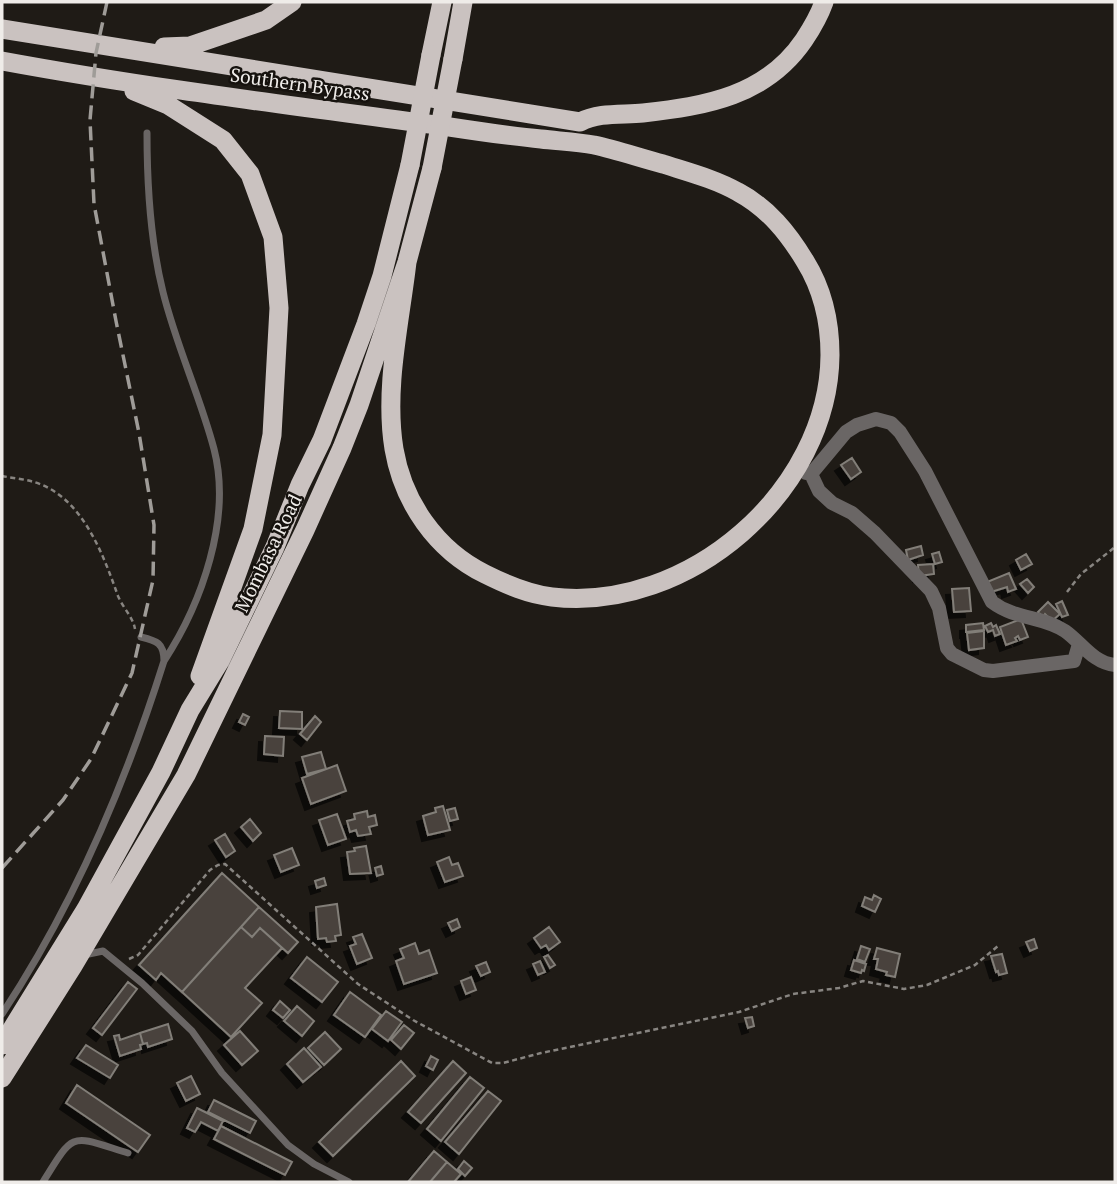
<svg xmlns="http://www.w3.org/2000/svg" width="1117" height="1184" font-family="'PT Serif',serif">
  <defs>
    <filter id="shadow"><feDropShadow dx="-6" dy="6" stdDeviation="0" flood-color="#0009"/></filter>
  </defs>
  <rect width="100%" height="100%" fill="#1f1b16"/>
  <path fill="#48433e" stroke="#827e78" stroke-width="2" filter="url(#shadow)" d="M852 458 861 472 851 479 841 465Z
    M921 546 923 555 908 560 906 550Z
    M939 552 942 562 935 564 932 554Z
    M1026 554 1032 564 1021 570 1016 560Z
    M933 564 934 574 919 576 918 565Z
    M1009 573 1016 589 1008 592 1007 587 991 592 987 582Z
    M1027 579 1034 587 1028 593 1020 584Z
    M969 588 971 611 954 612 952 589Z
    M1062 601 1068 615 1062 617 1056 604Z
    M1048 602 1060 614 1052 621 1045 614 1043 617 1038 612Z
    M1021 619 1028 637 1020 640 1018 636 1015 638 1017 641 1006 645 1000 627Z
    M983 623 984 630 966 632V625Z
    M991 623 993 627 996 625 1000 634 995 636 993 630 988 632 985 626Z
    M984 631V648L969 650 967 633Z
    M280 711 302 712V729L279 728Z
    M243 714 249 717 245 725 239 722Z
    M315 716 321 722 307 740 300 734Z
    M265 736 284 737 283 756 264 754Z
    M321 752 326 769 307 774 302 757Z
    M337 765 346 791 311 804 302 778Z
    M443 806 450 830 428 835 423 816 436 812 435 808Z
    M455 808 458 819 450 821 447 810Z
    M367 811 368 817 375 815 377 825 369 827 371 834 358 836 356 830 350 832 347 821 355 819 354 814Z
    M337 814 346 839 328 845 319 820Z
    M250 819 261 833 253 841 241 827Z
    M225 834 235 851 226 857 215 840Z
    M366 846 371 873 350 874 347 852 355 851 354 848Z
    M292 848 299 865 281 872 274 855Z
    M449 857 452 865 458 863 463 876 445 882 437 862Z
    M381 866 383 874 377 876 375 868Z
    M222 873 259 907 182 992 161 973 156 980 139 965Z
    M324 878 326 885 317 888 315 881Z
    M874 895 881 899 875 912 862 906 865 897 872 900Z
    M337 904 341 935 335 936 336 941 327 942 326 938 318 939 316 907Z
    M259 907 298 942 288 953 260 928 252 937 241 927Z
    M457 919 460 927 452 931 448 923Z
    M241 927 252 937 260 928 282 948 245 988 262 1003 231 1037 182 992Z
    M549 927 560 942 549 950 546 945 541 948 534 938Z
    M362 934 372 958 357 964 350 946 356 944 353 937Z
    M1034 939 1037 948 1030 951 1026 942Z
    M415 943 419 954 429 950 437 973 404 984 396 961 404 958 400 949Z
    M861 946 870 949 865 962 857 959Z
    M877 948 900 954 895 977 886 975 887 972 876 969 878 959H874Z
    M1002 954 1007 973 999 975 998 971 996 972 991 956Z
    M548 955 555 965 550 968 544 957Z
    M307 957 338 982 322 1002 291 978Z
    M854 960 866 964 864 971 862 970 861 973 851 970Z
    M540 961 545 972 538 975 533 964Z
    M486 962 490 972 481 976 476 966Z
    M471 977 476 990 466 994 461 981Z
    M128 982 137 989 102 1035 93 1028Z
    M350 992 381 1015 365 1037 334 1015Z
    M280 1001 290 1010 283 1018 273 1010Z
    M297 1006 314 1021 302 1036 284 1021Z
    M386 1011 402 1022 388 1041 372 1029Z
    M752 1017 754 1026 748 1028 745 1018Z
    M168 1024 172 1039 148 1047 147 1043 143 1044 140 1033Z
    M404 1025 414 1033 401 1049 391 1040Z
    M240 1031 258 1051 242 1065 224 1045Z
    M325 1032 341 1049 324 1065 308 1048Z
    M140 1033 143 1044 140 1045 141 1049 120 1056 114 1036 119 1035 120 1040Z
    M86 1045 118 1065 110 1078 77 1058Z
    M304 1048 321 1067 303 1082 287 1064Z
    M431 1056 438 1060 433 1070 426 1066Z
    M401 1061 415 1076 333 1156 319 1142Z
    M453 1061 466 1073 421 1123 408 1112Z
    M191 1076 200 1094 186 1101 177 1083Z
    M470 1077 484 1088 441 1141 427 1129Z
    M77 1085 150 1135 138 1152 66 1103Z
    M488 1091 501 1101 459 1154 445 1142Z
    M214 1100 256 1121 250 1133 208 1112Z
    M197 1108 223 1121 218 1131 201 1122 195 1132 187 1128Z
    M221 1126 292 1162 285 1175 214 1139Z
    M434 1151 447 1162 430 1182H408Z
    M464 1161 472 1168 465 1176 458 1169Z
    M447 1162 461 1174 454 1182H430Z"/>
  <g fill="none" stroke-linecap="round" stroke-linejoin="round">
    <path stroke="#888581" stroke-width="2.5" stroke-dasharray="5 3.5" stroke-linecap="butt" d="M2 476C12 478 24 479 34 482 82 496 103 554 118 596 123 608 133 617 135 629
      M1067 592 1081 574 1115 547
      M129 959 138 955 210 870 218 865 225 864 358 984 413 1020 492 1063H503L541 1053 739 1012 793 994 839 988 863 981 904 989 927 985 975 965 998 946"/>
    <path stroke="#6a6665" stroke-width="7" d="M147 133C147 187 150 240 163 292 176 345 200 396 214 449 232 518 202 603 164 661
      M84 955 103 951 142 983 192 1031 222 1073 288 1145 314 1164 349 1182
      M2 1014C74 905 125 785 164 661 164 643 157 641 141 637
      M43 1182C75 1130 70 1135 128 1153"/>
    <path stroke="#6a6665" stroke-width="14" d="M799 466 806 473 811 474 846 432 857 425 876 419 891 423 900 432 925 471 992 602C1016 620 1043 616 1065 631 1082 643 1093 663 1115 665
      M811 474 819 491 832 503 852 513 875 533 931 591 939 608 947 648 952 654 984 670 993 671 1074 661 1079 644"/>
    <path stroke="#cac2c0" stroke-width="19" d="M2 29 580 122C599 112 622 115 643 113 706 106 766 96 804 40 812 28 819 16 824 2
      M164 47 190 46 266 20 292 2
      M431 55 442 2
      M453 59 463 2
      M2 61C148 88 296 106 443 126 476 131 508 136 541 139 558 141 577 142 594 145 617 150 640 158 663 164 688 172 715 179 738 192 768 208 788 233 805 261 823 290 830 321 830 355 829 491 688 613 552 597 528 594 507 585 485 574 436 550 403 502 394 449 384 388 400 323 407 262
      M134 91 168 105 223 140 250 174 273 237 279 308 272 435 253 529 200 676
      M2 1045 86 909 161 772 190 710 220 661 275 547 300 485 322 440 366 324 382 276 410 165
      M2 1078 73 966 186 775 305 530 342 448 359 405 407 262 432 168"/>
    <path stroke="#9f9c98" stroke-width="3.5" stroke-dasharray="14 7" stroke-linecap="butt" d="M2 868 63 800 91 759 132 673 153 580 154 525 139 433 116 321 94 204 90 120 96 53 107 2"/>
    <path stroke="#cac2c0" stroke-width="19" d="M410 165 431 55
      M432 168 453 59"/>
  </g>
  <g text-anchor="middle" stroke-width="5" stroke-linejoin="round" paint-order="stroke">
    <g font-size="19" fill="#efece9" stroke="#16120e">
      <text transform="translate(300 84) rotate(8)" y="7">Southern Bypass</text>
      <text transform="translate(268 553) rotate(-64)" y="7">Mombasa Road</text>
    </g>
  </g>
  <rect width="1117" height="1184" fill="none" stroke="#efece9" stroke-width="7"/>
</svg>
